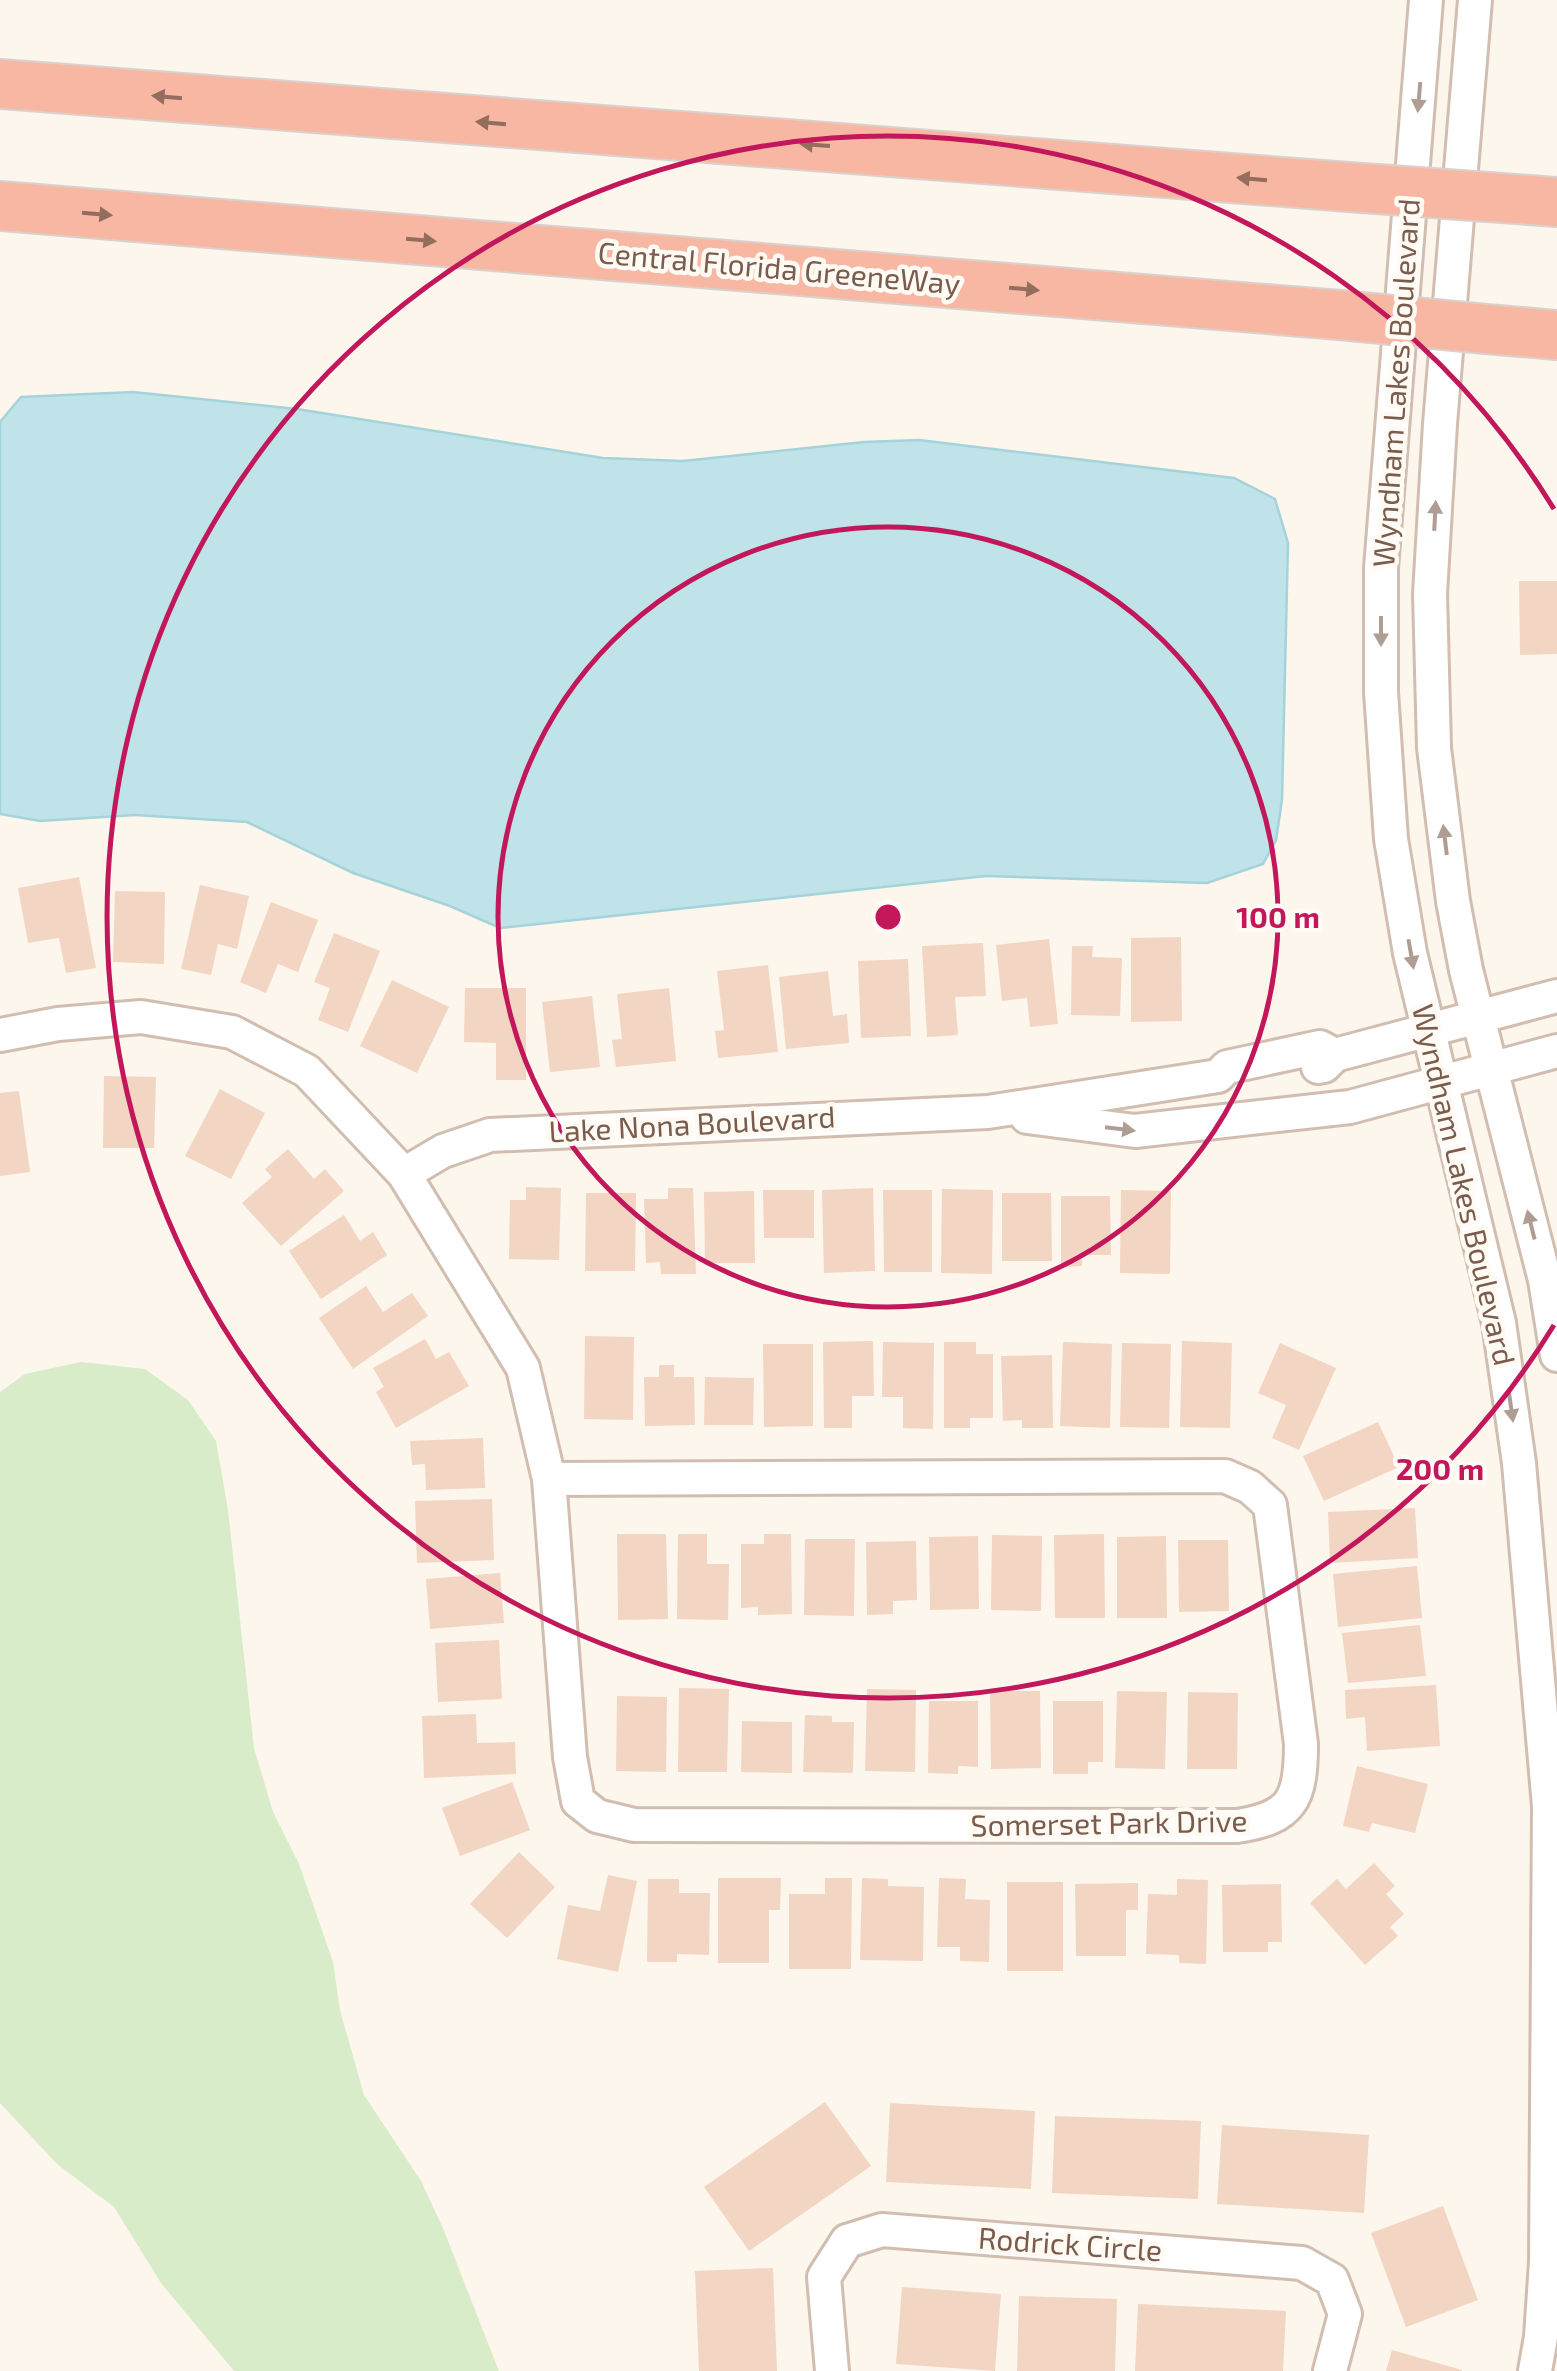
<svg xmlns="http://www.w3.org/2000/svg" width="1557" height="2371" font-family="'Exo 2',sans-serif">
  <rect width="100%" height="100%" fill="#fdf6ec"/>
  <path fill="#d8ecc9" d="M81 1362 145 1369 188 1400 216 1441 228 1510 254 1748 273 1812 299 1864 333 1962 340 2010 364 2095 421 2181 442 2226 499 2371H234L161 2283 114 2207 57 2164 0 2103V1392L25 1374Z"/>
  <path fill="#bfe3e8" stroke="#a5d3da" stroke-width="2.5" d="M133 392 297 409 603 458 683 461 864 442 919 440 1234 478 1275 499 1288 543 1282 800 1276 840 1263 864 1207 883 986 876 500 928 450 906 353 873 247 822 135 815 40 821 0 814V422L21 397Z"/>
  <path fill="#f3d5c3" d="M1519 581H1557V654L1520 655Z
    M79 877 96 968 66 973 59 938 28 943 18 888Z
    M200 885 249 896 237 949 218 944 211 975 181 969Z
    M115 891 165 892 164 964 113 962Z
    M271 902 318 920 298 972 278 964 266 993 240 982Z
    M334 933 380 951 348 1032 318 1020 330 988 314 982Z
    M1181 937 1182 1021 1131 1022V938Z
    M1049 939 1058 1024 1030 1027 1027 998 1002 1001 996 945Z
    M983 943 986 996 955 997 958 1035 927 1037 922 946Z
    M1072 946H1093L1092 957 1122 958 1120 1016 1071 1015Z
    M908 959 911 1036 861 1038 858 961Z
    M768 965 778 1052 718 1058 715 1031 724 1030 717 971Z
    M828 971 833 1016 847 1014 849 1043 786 1049 779 977Z
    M392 980 449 1007 417 1073 360 1046Z
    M465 988H526V1080H496V1043L464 1042Z
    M669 988 676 1061 616 1067 612 1040 622 1039 617 994Z
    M592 996 600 1067 550 1072 542 1002Z
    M104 1076 156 1077 154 1148H103Z
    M220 1089 265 1113 231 1179 185 1156Z
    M19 1091 30 1172 0 1176V1093Z
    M288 1149 314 1179 325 1169 344 1191 281 1246 242 1203 272 1177 265 1169Z
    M526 1187 561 1188 559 1260 509 1259 510 1200H526Z
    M668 1188H693L696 1274H661L660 1262 646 1263 644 1199H668Z
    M873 1188 875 1271 824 1273 822 1190Z
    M942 1189 993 1190 992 1274 941 1273Z
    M763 1190H814V1238H764Z
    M883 1190H932V1272H884Z
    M1121 1190 1171 1191 1170 1274 1120 1273Z
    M754 1191 755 1263H705L704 1192Z
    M586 1193H636L635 1271H585Z
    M1002 1193H1051L1052 1261H1002Z
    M1061 1196H1110L1111 1255H1082V1266L1061 1267Z
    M344 1215 360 1241 373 1232 387 1255 321 1299 289 1251Z
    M366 1286 383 1312 412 1293 428 1316 353 1369 319 1318Z
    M585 1336 634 1337 633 1420 584 1419Z
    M425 1339 436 1359 449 1352 469 1386 396 1428 376 1392 384 1387 373 1368Z
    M873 1341 874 1396H852V1428H824L823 1342Z
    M1182 1341 1232 1343 1230 1428 1180 1427Z
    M883 1342 934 1343 933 1429 903 1428V1397H882Z
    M944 1342H976V1354H993V1418H970V1428H944Z
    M1063 1342 1112 1344 1110 1428 1060 1426Z
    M1122 1343 1171 1344 1169 1428 1120 1427Z
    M1280 1343 1336 1368 1299 1450 1272 1438 1286 1405 1258 1393Z
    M763 1344H813V1426L764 1427Z
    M1052 1355 1053 1428H1022V1420L1003 1421 1001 1356Z
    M659 1365H674V1377H694L695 1425 645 1426 644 1377H659Z
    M705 1377 754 1378 753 1425H704Z
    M1378 1422 1399 1467 1324 1501 1303 1456Z
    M483 1438 485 1488 426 1490 425 1464 412 1465 410 1441Z
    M492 1499 494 1560 417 1563 415 1501Z
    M1415 1508 1418 1558 1330 1563 1328 1512Z
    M617 1534H666L668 1619 618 1620Z
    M678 1534H707V1564H729L728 1620 677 1619Z
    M764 1534H791L792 1614 758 1615V1607L741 1608V1544H764Z
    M1104 1534 1105 1618H1055L1054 1535Z
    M992 1535 1042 1536 1041 1611 991 1610Z
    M978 1536 979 1609 930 1610 929 1537Z
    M1166 1536 1167 1618H1117V1537Z
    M805 1539H855L854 1616 804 1615Z
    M1178 1540H1228L1229 1611 1179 1612Z
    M916 1541 917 1600 893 1601V1614L867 1615 866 1542Z
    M1417 1566 1422 1618 1338 1627 1333 1574Z
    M500 1573 504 1623 430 1629 426 1579Z
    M1420 1625 1426 1676 1348 1683 1342 1633Z
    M499 1640 502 1699 438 1702 435 1643Z
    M1436 1685 1440 1746 1367 1751 1365 1717 1346 1719 1345 1690Z
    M679 1688 729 1689 727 1772H678Z
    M867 1689 916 1690 915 1772 865 1771Z
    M990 1691H1040L1041 1768 991 1769Z
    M1117 1691 1167 1692 1165 1769 1115 1768Z
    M1188 1692 1238 1693 1237 1769H1187Z
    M617 1696 667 1697 666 1772 616 1771Z
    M929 1701H978V1767L958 1766V1774L928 1773Z
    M1053 1701H1103V1762H1088V1774H1053Z
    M476 1714 477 1743 515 1742 516 1774 424 1778 422 1716Z
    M805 1715 832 1716V1722H854L853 1773 803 1772Z
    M742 1721 792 1722V1773L741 1772Z
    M1357 1766 1428 1784 1415 1833 1372 1823 1369 1832 1343 1826Z
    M512 1782 530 1830 460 1856 442 1808Z
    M519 1852 555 1887 507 1938 470 1904Z
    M1374 1863 1395 1886 1386 1894 1404 1914 1390 1927 1398 1936 1365 1965 1310 1903 1337 1879 1346 1889Z
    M608 1875 637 1881 618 1972 557 1959 568 1905 600 1911Z
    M718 1878H781L780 1910H769V1963H718Z
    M825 1878H852L851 1969H789V1894H825Z
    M862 1878 888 1879V1886L924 1887 923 1961 860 1960Z
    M939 1878 966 1879 965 1899 990 1900 989 1962 960 1961V1947H937Z
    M648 1879H679V1893H710L709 1955 677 1954V1962H647Z
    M1177 1879 1208 1880 1206 1964 1179 1963V1955L1146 1954 1148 1894 1177 1895Z
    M1007 1882H1063V1971H1007Z
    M1138 1883V1910H1126V1956H1076L1075 1884Z
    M1281 1884 1282 1942H1268V1952H1223L1222 1885Z
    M825 2102 871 2166 749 2251 704 2187Z
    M890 2103 1035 2111 1031 2189 886 2182Z
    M1055 2116 1201 2121 1198 2199 1052 2193Z
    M1222 2125 1369 2135 1364 2213 1217 2204Z
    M1443 2206 1478 2300 1406 2327 1371 2233Z
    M773 2268 777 2371H699L695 2271Z
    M902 2287 1001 2294 995 2371 896 2364Z
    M1019 2296 1117 2299 1115 2371H1017Z
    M1138 2304 1286 2311 1283 2371H1135Z
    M1392 2350 1462 2370V2371H1386Z"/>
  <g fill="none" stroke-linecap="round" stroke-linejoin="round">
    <g stroke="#d1beb0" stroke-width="38">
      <path id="minor" d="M1426 0 1381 568V692L1391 839 1410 953 1499 1323 1519 1463 1549 1806 1546 2262 1541 2337 1535 2371
        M1475 0 1440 424 1430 594 1434 748 1453 901 1466 970 1545 1280 1557 1355
        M0 1035 58 1024 141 1017 232 1032 307 1071 404 1174 523 1368 549 1479 570 1757 578 1801 597 1816 634 1825 1237 1826C1293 1818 1301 1798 1301 1744L1270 1505 1250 1487 1225 1476 549 1479
        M1318 1067 1324 1066 1335 1055 1557 996
        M1027 1117 1135 1131 1350 1107 1557 1051
        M404 1174 443 1151 490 1135 988 1112 1218 1076 1227 1067 1320 1047 1335 1055
        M832 2371 824 2277 847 2241 882 2230 1302 2263 1332 2280 1345 2314 1330 2371"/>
    </g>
    <g stroke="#dad1cd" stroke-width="52">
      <path id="highway" d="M0 84C450 120 900 150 1349 187
        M1488 197 1557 202
        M0 206 1340 315
        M1486 329 1557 335"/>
    </g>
    <use href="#minor" stroke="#fff" stroke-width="32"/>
    <use href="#highway" stroke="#f7b7a3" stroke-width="48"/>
    <g stroke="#dad1cd" stroke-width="52" stroke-linecap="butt">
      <path id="highway-bridge" d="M1349 187 1488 197
        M1340 315 1486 329"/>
    </g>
    <use href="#highway-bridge" stroke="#f7b7a3" stroke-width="48"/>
  </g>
  <defs><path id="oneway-solid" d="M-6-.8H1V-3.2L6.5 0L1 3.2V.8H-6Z" transform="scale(2.5)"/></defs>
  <g fill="#936e5e">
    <use href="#oneway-solid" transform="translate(167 97) rotate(-175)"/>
    <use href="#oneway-solid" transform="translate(491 123) rotate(-175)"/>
    <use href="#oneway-solid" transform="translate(815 145) rotate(-176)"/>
    <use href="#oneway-solid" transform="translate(1252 179) rotate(-175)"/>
    <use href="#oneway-solid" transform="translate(97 214) rotate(5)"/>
    <use href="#oneway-solid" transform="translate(421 240) rotate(5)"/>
    <use href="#oneway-solid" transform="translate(1024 289) rotate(5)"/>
  </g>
  <g fill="#af9d94">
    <use href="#oneway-solid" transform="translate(1419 97) rotate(95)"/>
    <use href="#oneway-solid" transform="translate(1435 516) rotate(-87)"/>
    <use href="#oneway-solid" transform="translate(1381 631) rotate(90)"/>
    <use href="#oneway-solid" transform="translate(1445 840) rotate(-97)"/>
    <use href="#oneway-solid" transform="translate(1411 954) rotate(80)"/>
    <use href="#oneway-solid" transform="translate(1120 1129) rotate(7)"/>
    <use href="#oneway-solid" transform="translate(1531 1225) rotate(-104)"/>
    <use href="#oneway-solid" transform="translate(1511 1407) rotate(82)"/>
  </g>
  <g fill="none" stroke="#c2185b" stroke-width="5">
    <circle cx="888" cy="917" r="390"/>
    <path d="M1554 1325A781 781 0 1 1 1554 509"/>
  </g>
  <g text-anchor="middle" stroke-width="9" stroke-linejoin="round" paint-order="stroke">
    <g font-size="30" fill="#7a5c4d" stroke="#fffaf3">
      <text transform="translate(779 269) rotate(5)" y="10">Central Florida GreeneWay</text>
      <text transform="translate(1397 383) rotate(-86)" y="10">Wyndham Lakes Boulevard</text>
      <text transform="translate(692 1125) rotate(-3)" y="10">Lake Nona Boulevard</text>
      <text transform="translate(1463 1185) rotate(77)" y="10">Wyndham Lakes Boulevard</text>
      <text transform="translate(1109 1824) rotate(-1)" y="10">Somerset Park Drive</text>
      <text transform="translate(1070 2245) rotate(4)" y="10">Rodrick Circle</text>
    </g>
  </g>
  <circle cx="888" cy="917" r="15" fill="#c2185b" stroke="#fffaf3" stroke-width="5"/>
  <g font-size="30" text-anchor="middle" font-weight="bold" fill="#c2185b" stroke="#fffaf3" stroke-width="9" stroke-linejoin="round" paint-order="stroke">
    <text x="1278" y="928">100 m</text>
    <text x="1440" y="1480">200 m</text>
  </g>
</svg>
